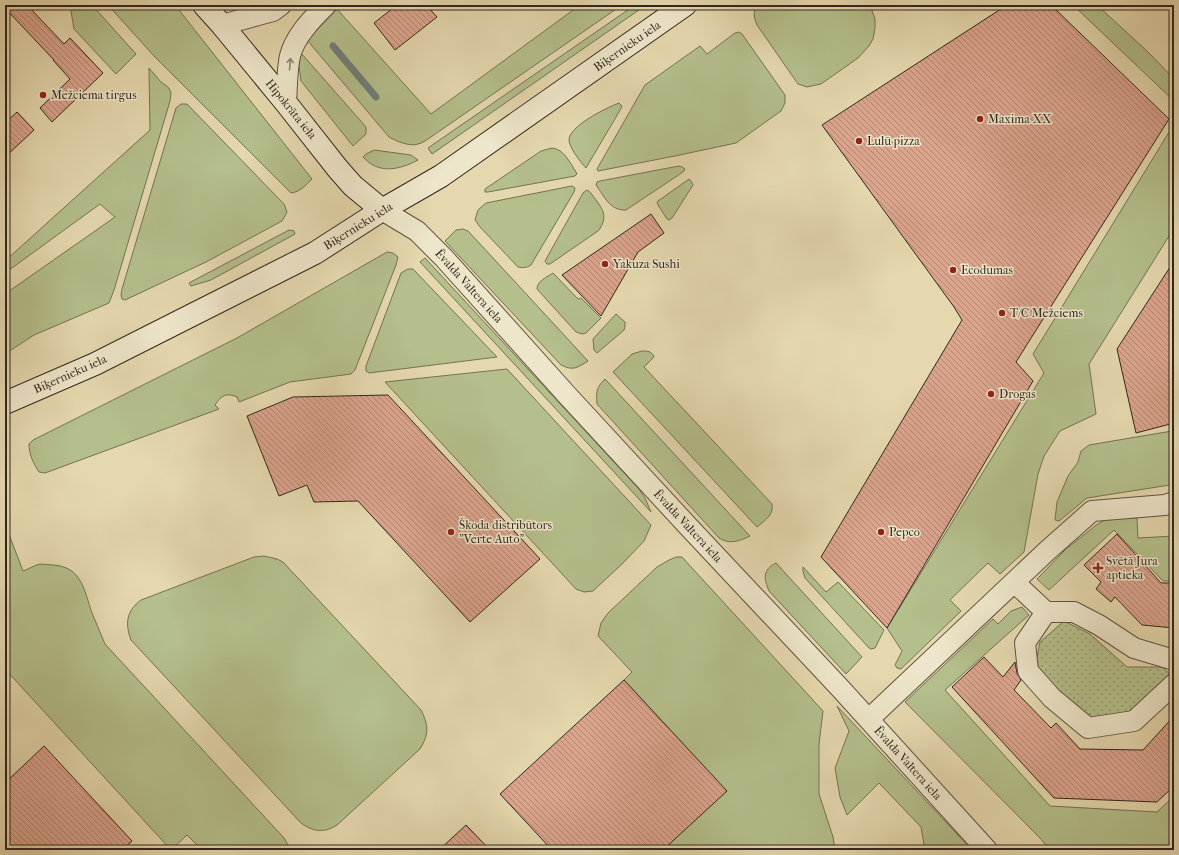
<svg xmlns="http://www.w3.org/2000/svg" width="1179" height="855" font-family="'IM FELL French Canon',serif">
  <defs>
    <pattern id="park-dots" width="8" height="8" patternUnits="userSpaceOnUse"><rect width="8" height="8" fill="#b4bf8b"/><path d="M2 2h.1M6 6h.1" fill="none" stroke="#939b71" stroke-width="1.8" stroke-linecap="round"/></pattern>
    <pattern id="building-back-hatch" width="6" height="6" patternUnits="userSpaceOnUse"><rect width="6" height="6" fill="#dba48d"/><path d="M-1 5l2 2M0 0l6 6M5-1l2 2" fill="none" stroke="#b28573"/></pattern>
  </defs>
  <rect width="100%" height="100%" fill="#e5d8ae"/>
  <filter id="stains"><feTurbulence type="fractalNoise" baseFrequency=".005" numOctaves="4"/><feColorMatrix values="0 0 0 0 .2 0 0 0 0 .09 0 0 0 0 .02 0 0 0 .5 -.17"/></filter>
  <radialGradient id="worn" r=".72"><stop offset=".6" stop-color="#630" stop-opacity="0"/><stop offset="1" stop-color="#630" stop-opacity=".3"/></radialGradient>
  <path fill="#b4bf8b" stroke="#737254" d="M70 5H92L136 54 116 74 74 29Z
    M108 5H175L312 179C306 185 300 192 291 193L154 56Z
    M580 5H622L428 139C425 141 422 143 418 144 410 147 396 141 389 137L307 40 337 9 431 114Z
    M635 5H646L432 154 428 148Z
    M758 5H870L875 19V28L873 39 869 46 858 58 821 84 807 87 798 84 757 25C754 17 752 12 758 5Z
    M1073 5H1097L1148 52 1174 79V101Z
    M739 32 742 34 785 95V103L781 111 736 143 675 156 598 171 597 169 645 85 700 46 707 54 735 33Z
    M301 53 366 127V134L353 146 301 81 298 58Z
    M149 68 160 81 169 88 171 93 170 101 114 290 109 303 34 335 5 354V294L115 217 100 204 5 273V261L150 130Z
    M619 103 622 106 619 112 586 168C581 163 568 146 569 139 571 125 606 108 619 103Z
    M181 104H187L284 204 287 212 282 221 206 262 125 300 122 299 121 295 122 289 176 108Z
    M1174 124V228L1089 364 1096 414 1060 431 1044 456 1038 474 1024 552 1000 574 988 563 950 600 961 611 901 669 897 668 895 665 902 651 887 628 1044 373 1033 354Z
    M552 148C564 149 570 163 576 172L577 174 575 176 488 192H485V189L541 151Z
    M374 150 411 155 418 160C405 167 387 173 373 165 369 163 366 160 363 157L366 154Z
    M679 166 682 167 685 169 683 172 626 210C610 211 604 196 596 185L597 182 600 181Z
    M689 179 691 181 693 185 672 218 669 220 667 219 658 205 657 203 658 201Z
    M572 186 575 188 574 192 531 265C526 268 523 268 518 267L480 227 475 220 478 210 486 203Z
    M587 190 590 192C600 206 611 215 598 231L550 264H547L545 261 583 193Z
    M463 229 468 231 481 245 588 361C577 368 573 371 561 365L445 241 456 230Z
    M289 230 294 231 295 234 211 280 191 286 189 283Z
    M387 252 393 253 398 257 396 265 355 370 351 374 290 382 239 402 237 397C226 392 221 396 215 405L219 409 45 473 39 472C33 463 29 454 29 444L33 440 237 338Z
    M425 258 638 488 645 498 651 512 420 262Z
    M408 269H413L497 357 369 373 366 371V366L401 273Z
    M553 273 578 299 581 298 601 318 586 333 582 334 576 332 537 289C537 281 547 277 553 273Z
    M616 314 625 322V327L624 330 597 353 594 350 593 339Z
    M642 351C647 351 652 351 654 357L644 367 772 504C774 515 765 520 757 527L613 372 632 354Z
    M507 369 651 525 644 541 623 563 593 591 584 592 576 589 385 382Z
    M605 379 750 536C739 541 730 545 719 538L597 404C596 392 596 388 605 379Z
    M1172 431 1174 433V480L1170 485 1087 498 1059 521 1055 520 1057 502 1068 476 1078 462 1081 451 1089 445Z
    M1137 518 1138 538 1174 536V581H1163L1114 530 1049 590 1037 579 1065 550 1095 526 1106 519Z
    M5 524 23 571C29 569 35 565 40 564 44 564 49 565 53 565 82 567 84 590 92 613 96 623 101 634 105 644L284 838 288 845 289 850H202L187 835 171 850 5 669Z
    M264 556 277 559 283 562 421 710C429 726 429 734 420 749L337 825C325 833 313 832 301 823L131 640C125 624 126 611 141 600L254 557Z
    M676 557H682L823 711 819 744V794L833 837 835 850H663L726 791 624 680 632 672 598 636 601 623 608 613 657 567 669 560Z
    M776 563 862 657 846 674 769 591C764 579 762 570 776 563Z
    M803 567 826 592 838 582 884 630 875 648 871 649 869 648 805 578 803 571Z
    M1022 607 1029 615 945 690 1050 806 1157 812 1174 796V841L1166 850H1050L1040 838 905 702 993 619 998 624 1011 611Z
    M837 706 972 850H925L921 827 879 783 847 815 840 797 835 768 849 731Z"/>
  <path fill="url(#park-dots)" stroke="#737254" d="M1064 621 1090 634 1127 667H1162L1172 676 1128 713 1090 721 1035 667 1040 642Z"/>
  <g fill="none" stroke-linecap="round" stroke-linejoin="round">
    <path stroke="#707e78" stroke-width="7" d="M333 46 376 97"/>
  </g>
  <path fill="url(#building-back-hatch)" stroke="#32261d" d="M5 5H27L64 44 70 38 103 73 52 122 40 108 70 79 53 60H54L5 8Z
    M397 5H426L437 17 395 50 374 23Z
    M1007 5H1051L1169 119 1016 362 1033 381 887 628 821 557 962 320 954 307 822 125Z
    M17 112 34 130 5 157V123Z
    M651 214 664 233 638 252 601 316 562 275Z
    M1174 261V423L1136 433 1117 349Z
    M388 395 540 559 470 622 358 501 314 502 307 485 279 496 247 416 293 397Z
    M1117 534 1161 583H1174V628L1142 625 1115 597 1111 602 1096 589 1101 582 1084 565Z
    M984 657 1003 677 1015 662 1017 673 1021 680 1014 690 1051 728 1056 723 1080 749 1143 750 1174 716V786L1157 802 1054 798 952 687Z
    M624 680 727 791 663 850H552L500 794Z
    M44 746 132 841 122 850H5V783Z
    M466 825 490 850H439Z"/>
  <g fill="none" stroke-linecap="round" stroke-linejoin="round">
    <g stroke="#5f5241" stroke-width="22">
      <path id="street" d="M222 25 273 11 281 5
        M286 103C287 89 287 69 290 56 295 36 312 19 326 5
        M382 210 417 231 444 258 567 395 686 524 840 688 987 850
        M1014 582 1046 612H1074L1099 625 1134 648 1174 660
        M1046 612 1025 643 1028 671 1052 698 1088 728 1134 721 1174 684
        M869 719 1048 550 1092 511 1165 505 1174 502"/>
    </g>
    <g stroke="#32261d" stroke-width="24">
      <path id="secondary" d="M204 5 222 25 286 103 338 169 353 186 382 210
        M5 403 95 364 315 253 382 210 441 176 685 5"/>
    </g>
    <use href="#street" stroke="#eee6ca" stroke-width="20"/>
    <use href="#secondary" stroke="#eee6ca" stroke-width="22"/>
  </g>
  <defs><path id="oneway-shaft" d="M-6 0H5M1.5-3L5.5 0L1.5 3" fill="none" stroke-width="1.6" stroke-linecap="round" stroke-linejoin="round"/></defs>
  <use stroke="#908674" href="#oneway-shaft" transform="translate(290 64) rotate(-85)"/>
  <g fill="#8f2418" stroke="#eee6ca" stroke-width="1.5">
    <circle cx="43" cy="95" r="4"/>
    <circle cx="980" cy="119" r="4"/>
    <circle cx="859" cy="141" r="4"/>
    <circle cx="605" cy="264" r="4"/>
    <circle cx="953" cy="270" r="4"/>
    <circle cx="1002" cy="313" r="4"/>
    <circle cx="991" cy="394" r="4"/>
    <circle cx="451" cy="532" r="4"/>
    <circle cx="881" cy="532" r="4"/>
    <path d="M1096 562h4v4h4v4h-4v4h-4v-4h-4v-4h4z"/>
  </g>
  <g text-anchor="middle" stroke-width="3" stroke-linejoin="round" paint-order="stroke">
    <g font-size="12" fill="#32261d" stroke="#eee6ca">
      <text transform="translate(627 46) rotate(-35)" y="4">Biķernieku iela</text>
      <text transform="translate(291 109) rotate(51)" y="4">Hipokrāta iela</text>
      <text transform="translate(358 226) rotate(-32)" y="4">Biķernieku iela</text>
      <text transform="translate(469 286) rotate(48)" y="4">Ēvalda Valtera iela</text>
      <text transform="translate(70 374) rotate(-24)" y="4">Biķernieku iela</text>
      <text transform="translate(688 526) rotate(47)" y="4">Ēvalda Valtera iela</text>
      <text transform="translate(908 763) rotate(48)" y="4">Ēvalda Valtera iela</text>
    </g>
    <g font-size="12" fill="#32261d" stroke="#eee6ca" text-anchor="start">
      <text x="51" y="99">Mežciema tirgus</text>
      <text x="988" y="123">Maxima XX</text>
      <text x="867" y="145">Lulū pizza</text>
      <text x="613" y="268">Yakuza Sushi</text>
      <text x="961" y="274">Ecodumas</text>
      <text x="1010" y="317">T/C Mežciems</text>
      <text x="999" y="398">Drogas</text>
      <text x="459" y="529">Škoda distribūtors<tspan x="459" dy="14">"Verte Auto"</tspan></text>
      <text x="889" y="536">Pepco</text>
      <text x="1106" y="565">Svētā Jura<tspan x="1106" dy="14">aptieka</tspan></text>
    </g>
  </g>
  <rect width="1179" height="855" fill="none" stroke="#e5d8ae" stroke-width="20"/>
  <rect x="6" y="6" width="1167" height="843" fill="none" stroke="#32261d" stroke-width="2"/>
  <rect x="10" y="10" width="1159" height="835" fill="none" stroke="#32261d"/>
  <rect width="100%" height="100%" filter="url(#stains)"/>
  <rect width="100%" height="100%" fill="url(#worn)"/>
</svg>
